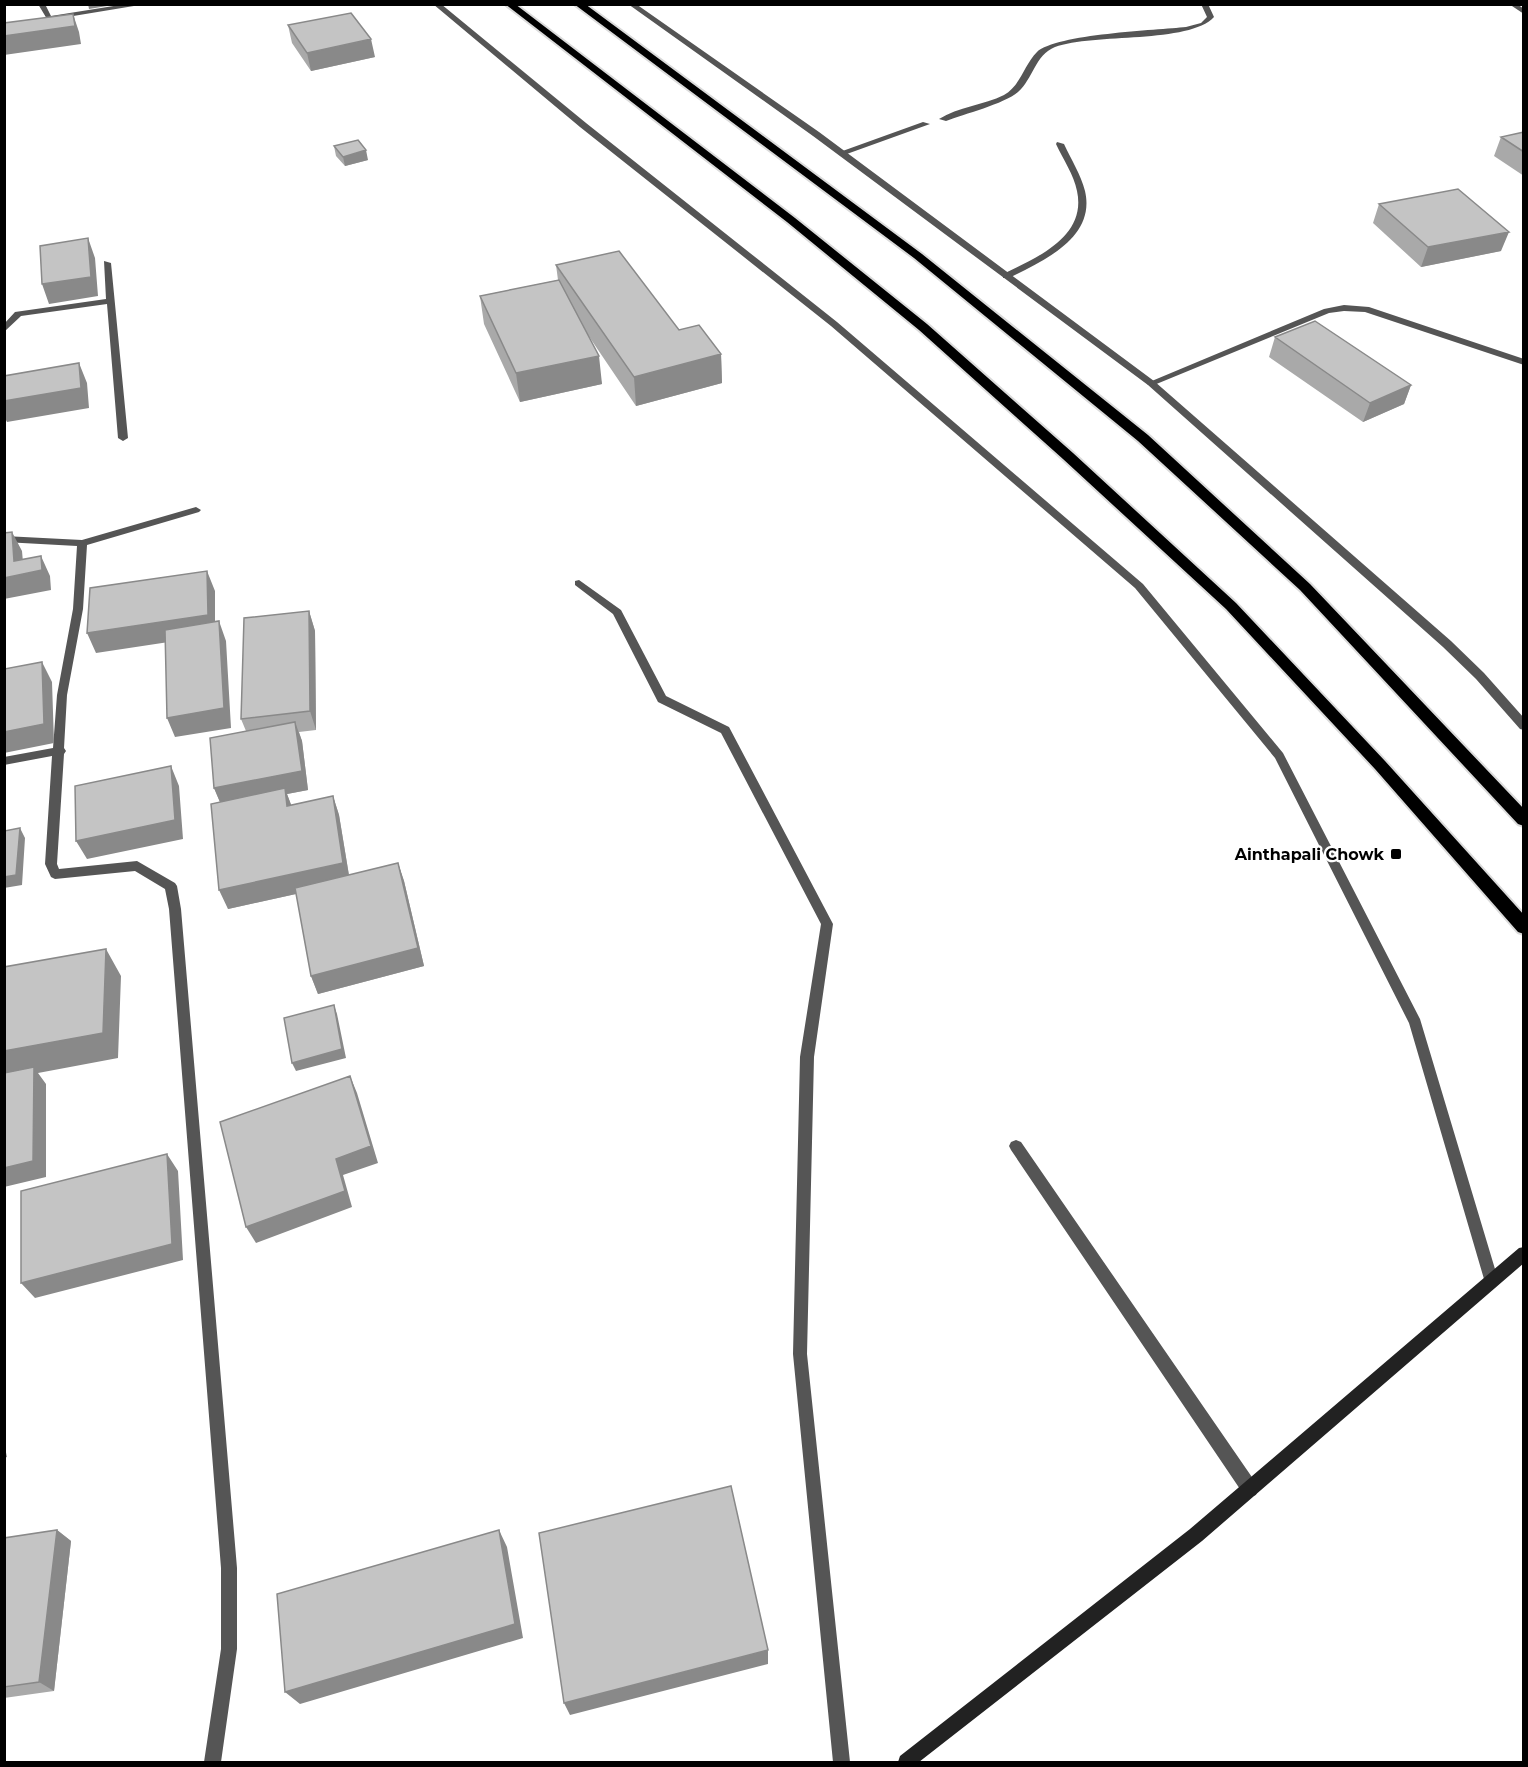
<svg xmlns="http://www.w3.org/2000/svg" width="1528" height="1767" font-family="Montserrat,sans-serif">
  <rect width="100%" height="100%" fill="#fff"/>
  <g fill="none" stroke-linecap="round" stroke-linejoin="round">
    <g stroke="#dbdbdb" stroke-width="4">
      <path id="trunk" d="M505 4H515L795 218 927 324 1073 453 1236 603 1385 761 1524 915V934L1518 932 1375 769 1226 609 1063 459 919 330 787 222Z
        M574 4H585L922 254 1148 435 1310 584 1524 809V826L1518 824 1300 590 1138 441 914 258Z"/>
    </g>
    <path fill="#555" fill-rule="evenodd" d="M1201 4H1208L1214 17C1189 44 1094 33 1055 47 1035 55 1033 79 1018 92 1004 104 964 114 946 121L939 119C958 107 984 105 1004 95 1021 85 1024 65 1037 52 1056 34 1157 30 1186 27L1201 23 1207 17Z
      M923 122 930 124 844 155 837 153Z
      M1057 142 1064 144C1071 159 1081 175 1085 191 1096 238 1043 261 1009 278H1003V274C1036 258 1087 237 1077 191 1074 175 1063 159 1056 144Z
      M1344 305 1369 307 1524 359V365L1365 312 1344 311 1329 313 1154 385H1148L1147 383 1324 309Z"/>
    <path fill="#555" fill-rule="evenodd" d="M38 4H45L51 16 126 4H146L49 20 47 19Z
      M433 4H441L586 123 837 322 1143 584 1283 753 1420 1019 1498 1279 1496 1284 1491 1286 1486 1284 1484 1279 1409 1023 1275 758 1135 588 831 326 580 127Z
      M628 4H636L819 132 1154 381 1451 641 1484 673 1524 718V730L1520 729 1476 679 1443 647 1148 385 813 136Z
      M1509 4H1517L1524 9V14Z
      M104 261 111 263 128 438 123 441 118 438 107 304 21 316 4 332V324L15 312 106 299Z
      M196 507 201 510 199 512 87 545 83 609 67 695 64 748 66 751 64 754 57 864 59 869 137 861 175 883 177 886 181 909 237 1568V1649L221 1762H204L221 1649V1568L169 909 165 889 135 871 55 879 51 877 45 864 52 756 4 765V757L53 748 57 695 73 609 77 546 4 542V536L82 540Z
      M579 580 621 610 666 696 729 727 833 924 814 1057 807 1354 850 1762H833L793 1354 800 1057 821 924 721 733 658 702 613 614 575 585V581Z
      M1016 1140 1021 1142 1256 1483 1258 1489 1256 1495 1250 1497 1244 1495 1011 1150 1009 1146 1011 1142Z"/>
    <path fill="#222" fill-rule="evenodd" d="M1524 1247V1263L1202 1541 919 1762H898L900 1756 1190 1529 1519 1248Z"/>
    <use href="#trunk" fill="#000" fill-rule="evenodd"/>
  </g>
  <path fill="#a9a9a9" d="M288 25 375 57 311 71 292 43Z
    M1524 132V176L1494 156 1501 137Z
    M334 146 368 160 345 166 336 156Z
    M1379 204 1501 251 1421 267 1373 223Z
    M556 265 679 330 721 354 722 383 636 406 588 335 602 384 520 402 484 324 480 296 558 280Z
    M1275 337 1411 385 1404 404 1363 422 1269 357Z
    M309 611 315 631 316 730 299 732 302 741 308 790 287 794 291 805 333 796 339 815 349 875 398 863 404 881 424 966 318 994 311 976 296 894 228 909 220 802 214 788 246 731 241 719Z
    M57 1530 71 1541 54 1691 4 1698V1538Z"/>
  <path fill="#898989" d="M88 4H119L89 9Z
    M73 14 79 32 81 44 4 55V36Z
    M371 39 375 57 311 71 307 53Z
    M366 150 368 160 345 166 343 157Z
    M1509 232 1501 251 1421 267 1428 247Z
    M88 238 95 258 98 296 49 304 42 284Z
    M721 354 722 383 636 406 634 377Z
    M599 356 602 384 520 402 516 373Z
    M79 363 87 383 89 408 7 422 4 416V401Z
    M1411 385 1404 404 1363 422 1370 403Z
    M12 532 22 551 24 574 41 556 50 576 51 590 4 599V578L14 561Z
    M207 571 215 591V635L96 653 87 633Z
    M309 611 315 631 316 730 310 711Z
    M219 621 226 641 231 728 175 737 167 718Z
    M42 662 52 682 54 743 4 753V732Z
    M295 722 302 741 308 790 287 794 292 807 287 806 222 807 214 788Z
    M171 766 179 786 183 839 87 859 76 841Z
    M333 796 339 815 350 882 228 909 219 890Z
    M20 828 25 838 22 885 4 888V877Z
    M398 863 404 881 424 966 318 994 311 976Z
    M106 949 121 976 118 1058 38 1073 46 1084V1177L4 1187V1051Z
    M334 1005 337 1014 346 1058 296 1071 292 1063Z
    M350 1076 357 1093 378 1163 343 1175 352 1207 256 1243 246 1227 336 1159Z
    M167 1154 178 1171 183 1260 35 1298 21 1283Z
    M4 1443 7 1457 4 1458Z
    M57 1530 71 1541 54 1691 39 1682Z
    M499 1530 507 1547 523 1638 300 1704 285 1692Z
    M768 1650V1664L570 1715 564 1703Z"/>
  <path fill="#c4c4c4" stroke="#898989" stroke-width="1.5" d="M351 13 371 39 307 53 288 25Z
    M73 14 75 26 4 36V23Z
    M1524 132V152L1501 137Z
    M358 140 366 150 343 157 334 146Z
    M1458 189 1509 232 1428 247 1379 204Z
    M88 238 91 277 42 284 40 246Z
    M619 251 679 330 699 325 721 354 634 377 556 265Z
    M559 280 599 356 516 373 480 296Z
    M1315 321 1411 385 1370 403 1275 337Z
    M79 363 81 388 4 401V376Z
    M12 532 14 561 41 556 42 570 4 578V533Z
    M207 571 208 615 87 633 90 588Z
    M309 611 310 711 241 719 244 618Z
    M219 621 224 708 167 718 165 630Z
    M42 662 44 724 4 732V669Z
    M295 722 302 771 214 788 210 738Z
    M171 766 175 820 76 841 75 786Z
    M285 788 287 806 333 796 343 863 219 890 211 804Z
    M20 828 16 875 4 877V831Z
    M398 863 418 948 311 976 295 888Z
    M106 949 103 1033 4 1051V967Z
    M334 1005 342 1049 292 1063 284 1018Z
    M34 1067 33 1161 4 1168V1073Z
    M350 1076 371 1146 336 1159 345 1191 246 1227 220 1122Z
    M167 1154 172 1244 21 1283V1191Z
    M731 1486 768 1650 564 1703 539 1533Z
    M57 1530 39 1682 4 1687V1538Z
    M499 1530 515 1624 285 1692 277 1594Z"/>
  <rect fill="#000" stroke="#fff" stroke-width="2" x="1390" y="848" width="12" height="12" rx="3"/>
  <g text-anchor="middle" stroke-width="4.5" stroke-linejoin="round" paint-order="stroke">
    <g font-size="16" font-weight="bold" fill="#000" stroke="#fff" text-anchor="end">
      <text x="1384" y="860">Ainthapali Chowk</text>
    </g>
  </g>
  <rect width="1528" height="1767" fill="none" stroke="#000000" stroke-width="12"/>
</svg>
